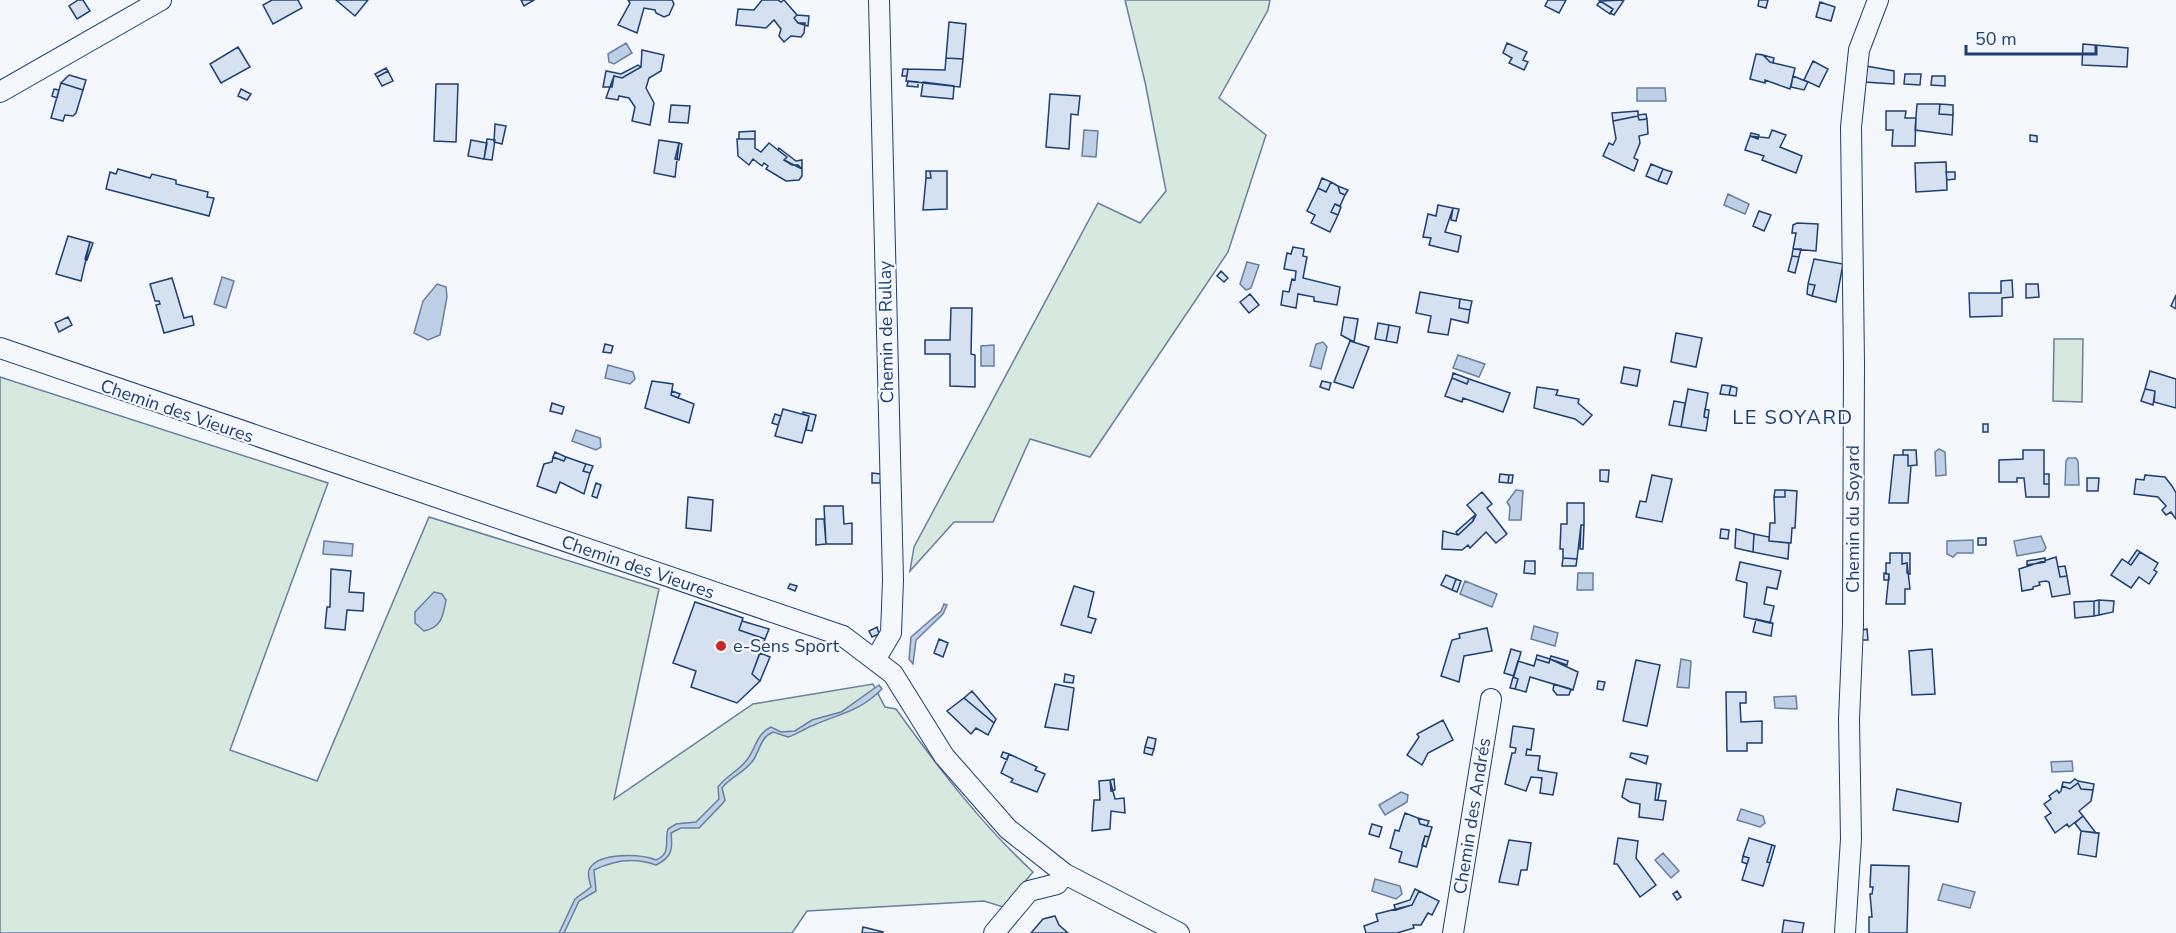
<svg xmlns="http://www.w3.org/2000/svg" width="2176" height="933" font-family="'Nunito Sans',sans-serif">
  <rect width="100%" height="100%" fill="#f4f7fb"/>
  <path fill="#d7e8df" stroke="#687fa3" stroke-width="1.5" d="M1125 0H1270L1268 10 1219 98 1266 135 1228 252 1090 457 1030 439 993 522H954L910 571 914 547 1098 203 1140 223 1166 191 1145 82Z
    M2054 339H2083L2082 402 2053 401Z
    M0 377 328 483 230 750 317 781 429 517 659 589 614 799 753 704 873 684 885 707 896 709C938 767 980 823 1033 872L1003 907 984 901 807 911 792 933H0Z"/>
  <path fill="#bed0e5" stroke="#687fa3" stroke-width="1.5" d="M626 43 632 53 614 64 609 62 608 54Z
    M1637 88H1665L1666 101H1637Z
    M1084 130 1098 131 1096 157 1082 156Z
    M1728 194 1749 204 1745 214 1724 205Z
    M1247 262 1259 265 1251 288 1246 290 1240 284Z
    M222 277 234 281 226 308 214 304Z
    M437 284 446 287 447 297 440 335 428 340 414 333 423 301Z
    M1323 342 1327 347 1321 369 1310 366 1316 344Z
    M994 345V366H981V346Z
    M1458 355 1485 364 1479 377 1453 368Z
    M608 365 633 372 635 379 630 384 605 378Z
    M576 430 600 438 601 447 596 450 572 441Z
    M1939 449 1945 452 1946 475 1936 476 1935 452Z
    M2068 458H2076L2078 461 2079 485H2065L2066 461Z
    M1516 490 1523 491 1521 520H1509L1510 507 1507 502Z
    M2041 536 2046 548 2044 551 2017 556 2014 541Z
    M1973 540V553H1957L1953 557 1947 554V541Z
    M324 541 353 544 352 556 323 554Z
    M1578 573H1593V590H1577Z
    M1465 581 1497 594 1492 607 1460 594Z
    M434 592 442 594 446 600C443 616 442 627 424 631L415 623V612Z
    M944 604 947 605 943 614 916 640 913 664 909 659 911 637 941 611Z
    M1534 626 1558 633 1555 646 1531 639Z
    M1681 659 1691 661 1689 688 1677 687Z
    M879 685 882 689C859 712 841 713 814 725 805 728 798 734 788 737L773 732C761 737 760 749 754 759 745 773 731 776 722 788L725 800 723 803 699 828H681L671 833C673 850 672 857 656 865 635 857 614 860 594 870L596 891 579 901 564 933H559L575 899 591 887C590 882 586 873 590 868 600 852 641 854 656 860 672 853 664 842 668 829L676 824 696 822 719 799 718 787C726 776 737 772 746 761 756 749 756 734 771 727L781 732 795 731 812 720 841 712Z
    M1796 696 1797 709 1775 708 1774 697Z
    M2072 761 2073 771 2052 772 2051 762Z
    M1401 792 1408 795 1407 802 1385 815 1379 805Z
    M1741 809 1763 816 1765 823 1760 827 1737 820Z
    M1663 853 1679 871 1671 878 1655 860Z
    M1375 879 1400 886 1402 894 1396 899 1372 891Z
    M1943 884 1975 892 1970 908 1938 900Z"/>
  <path fill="#d5e0f0" stroke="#1d3f73" stroke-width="1.5" d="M78 0H83L90 11 77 19 69 6Z
    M272 0H298L302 8 273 24 263 5Z
    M336 0H368L355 16Z
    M521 0H534L524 6Z
    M628 0H672L674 4 669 15 664 17 656 13 655 10 644 8 637 33 618 25 630 3Z
    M762 0H778L781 2 784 0 797 15 794 18 798 23H805L804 33 801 37 791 36 784 42 779 36 781 29 774 20 766 28 736 25 738 9 754 10Z
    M1548 0H1566L1559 13 1545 6Z
    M1624 0 1614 15 1610 13 1613 9 1600 1Z
    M1759 0H1768L1766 8 1758 6Z
    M1600 1 1613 9 1610 14 1597 5Z
    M1820 2 1835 7 1831 21 1816 17Z
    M797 15 809 16 808 26 798 23 794 18Z
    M949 22 966 24 963 59 946 58Z
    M1507 43 1527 52 1523 60 1528 62 1524 70 1509 63 1512 58 1503 53Z
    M2083 44 2128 48 2127 67 2082 65Z
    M238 47 250 67 221 83 210 64Z
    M642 50 664 55 661 71 649 78 646 88 654 103 650 125 632 121 635 107 629 98 619 96 618 100 606 98 614 76 622 78 641 67Z
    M1756 54 1763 55 1770 62 1795 68 1790 89 1765 80V83L1750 79Z
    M1763 55 1774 58 1773 63 1770 62Z
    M946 58 963 59 960 87 906 81 908 69 945 70Z
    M1813 61 1828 69 1819 87 1804 80Z
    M638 65 641 67 622 78 614 76 612 87H603L606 71 621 74Z
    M1866 66 1894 71V84L1864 82Z
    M386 68 388 71 377 77 375 74Z
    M903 69H908L907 76H902Z
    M388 71 393 81 382 86 377 77Z
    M1905 74H1921L1920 85 1904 84Z
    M69 75 86 80 83 90 61 83Z
    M1793 76 1808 82 1804 90 1791 87Z
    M1932 76H1945V86L1931 85Z
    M908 81 918 82V87L907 86Z
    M923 82 954 86 953 99 921 96Z
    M61 83 83 90 76 113 73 116 65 115 63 121 51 118Z
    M436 84H458L456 142 434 141Z
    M54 89 59 90 57 98 52 96Z
    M241 89 251 94 247 100 238 96Z
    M1050 94 1080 96 1078 115 1071 114 1069 149 1046 147Z
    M1917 104H1940L1939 114 1953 115 1952 135 1915 130Z
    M1940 104 1953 105V115L1939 114Z
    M671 105 690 106 688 123 669 122Z
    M1638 111V115L1646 114 1647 119 1639 120 1638 116 1613 121 1612 113Z
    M1886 111H1906L1905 118H1916L1915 146H1892L1893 130H1886Z
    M1638 116 1639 120 1647 119 1648 134 1639 136 1640 143 1634 158 1638 160 1634 171 1603 156 1609 143 1613 145 1616 139 1613 121Z
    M495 124 506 126 502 144 494 142Z
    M1772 130 1786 135 1780 147 1802 156 1796 173 1762 160 1764 156 1745 150 1750 136 1769 138Z
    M755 131V139H739V132Z
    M1751 133 1759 135 1758 139 1750 136Z
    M2030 135 2037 136V142L2030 141Z
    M487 139 495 140 492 160 484 159Z
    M737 139H755V148L761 152 769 143 787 157 784 160 792 165H798L802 169V176L799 180 786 181 766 169 768 166 764 163 762 166 753 159 749 165 738 156Z
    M471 140 487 143 484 159 468 156Z
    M659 140 679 143 675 177 654 173Z
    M679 143 682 144 679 160 675 159Z
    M779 148 796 161 802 160V169L784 160 787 157 778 150Z
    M1946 162 1947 190 1916 192 1915 163Z
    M1651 164 1663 169 1658 181 1646 176Z
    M118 169 150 178 152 174 176 180V184L208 192 207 197 214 198 209 216 106 189 110 172 116 174Z
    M1663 169 1672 172 1667 184 1658 181Z
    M926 171H930L931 178H926Z
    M930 171H947V209L923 210 926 178H931Z
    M1946 172H1955V179L1947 180Z
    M1322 178 1331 182 1326 192 1318 188Z
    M1331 182 1338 186 1340 193 1345 195 1340 206 1335 204 1331 212 1338 215 1330 232 1311 223 1315 215 1307 211 1318 188 1326 192Z
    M1338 186 1348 190 1345 195 1340 193Z
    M1335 204 1341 207 1338 215 1331 212Z
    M1438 205 1453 208 1445 232 1461 236 1458 252 1429 245 1431 238 1423 237 1428 214 1436 216Z
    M1453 208 1459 209 1456 221 1451 220Z
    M1759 211 1771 215 1764 231 1753 226Z
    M1797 223 1818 224 1816 251 1793 249 1796 233H1792L1793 225Z
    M68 236 90 242 81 281 56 274Z
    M90 242 93 243 87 260 85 259Z
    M1293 247 1304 249 1303 256 1307 257 1303 278 1340 287 1337 305 1314 301V297L1298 294 1296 308 1281 305 1283 291 1289 292 1292 279 1295 280 1296 271 1284 269 1287 253 1291 254Z
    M1793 249H1801L1799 257 1792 256Z
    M1792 256 1799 257 1795 273 1788 271Z
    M1814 259 1843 264 1836 302 1812 296 1815 285 1808 284Z
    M1221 271 1228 278 1224 282 1217 276Z
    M172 278 184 318 192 316 194 325 164 333 156 305 160 304 159 301H155L150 284Z
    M2012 280 2013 297 2002 298V316L1970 317 1969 293H2001V281Z
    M1808 284 1815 285 1812 296 1807 294Z
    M2026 284H2038L2039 297 2026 298Z
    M1420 292 1460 299 1459 308 1470 310 1468 323 1451 319 1448 335 1428 332 1431 316 1416 313Z
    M1250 294 1259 305 1249 313 1240 302Z
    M2176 295V309L2171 306Z
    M1460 299 1472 301 1470 310 1459 308Z
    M951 308H972L971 354 975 355V387L950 386V354H925V340H950Z
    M68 317 72 325 59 332 55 323Z
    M1344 317 1358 319 1354 342 1341 335Z
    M1378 323 1389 325 1386 341 1375 339Z
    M1389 325 1400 327 1397 343 1386 341Z
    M1676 333 1702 338 1696 367 1671 362Z
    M1350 341 1369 347 1353 388 1334 382Z
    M605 344 613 346 611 353 603 352Z
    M1624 367 1640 370 1637 386 1621 383Z
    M2150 371 2176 379V408L2154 402 2155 391 2145 389Z
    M1453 373 1469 379 1467 384 1452 378Z
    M1452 378 1467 384 1469 379 1510 393 1503 412 1463 398 1462 402 1445 396Z
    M652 381 673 384 671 395 694 404 689 423 645 408Z
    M1322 381 1331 383 1329 390 1320 387Z
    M1722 385 1731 386 1729 395 1720 394Z
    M1731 386 1737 388 1736 396 1729 395Z
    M1537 387 1558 390 1556 395 1579 399 1578 403 1592 415 1583 425 1575 419 1534 408Z
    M1688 389 1708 393 1704 417 1708 418 1706 431 1681 427Z
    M2145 389 2155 391 2153 405 2141 401Z
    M672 391 680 394 678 398 671 395Z
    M1674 401 1685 403 1681 427 1669 425Z
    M552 403 564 407 562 414 550 411Z
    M783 409 809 416 802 443 775 436Z
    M1705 409 1709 410 1708 418 1704 417Z
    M803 412 816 415 812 431 806 430 809 416 803 414Z
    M775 414 781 416 778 425 772 423Z
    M1983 424H1988V432H1983Z
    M1903 450H1916L1917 465 1908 466V455H1903Z
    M2023 450H2044V484H2049V497H2026L2024 478H2017V482H1999V460L2023 459Z
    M555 452 566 457 564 461 553 457Z
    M1894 455H1908V466H1911L1908 503H1889Z
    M553 457 564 461 566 457 586 464 583 471 590 473 584 494 560 482 556 493 537 486 544 464 552 462Z
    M586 464 593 466 590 473 583 471Z
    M1600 470H1609L1608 482 1600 481Z
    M872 473 881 474 880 483H872Z
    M1500 474 1509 475 1508 483 1499 482Z
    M2044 474H2049V484H2044Z
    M1509 475H1513L1512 483H1508Z
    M1652 475 1672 479 1662 522 1636 517 1640 501 1646 502Z
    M2145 475 2165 477 2172 486 2176 493V519L2171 512 2166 515 2162 510 2166 506 2158 497 2134 494 2136 479 2144 480Z
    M2087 478H2099L2098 491H2087Z
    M596 483 601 485 597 498 592 496Z
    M1775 490H1785V497H1774Z
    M1785 490 1797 491 1795 528H1792L1791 543 1769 541 1770 523H1775L1774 497H1785Z
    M1482 492 1492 504 1487 508 1507 534 1496 543 1486 532 1470 548 1468 545 1462 550 1442 549 1443 531 1458 535 1473 521 1476 515 1467 505Z
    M688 497 713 500 711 531 686 528Z
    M1567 503H1584V525H1581L1577 559 1563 558V549H1560L1561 524H1567Z
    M824 506H843L844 524 852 523V544H826Z
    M1474 516 1473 521 1458 535 1456 532Z
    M816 519H824L826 544 816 545Z
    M1581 525H1584L1583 549H1580Z
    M1721 529 1729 530 1728 539 1720 538Z
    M1736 529 1754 534 1753 552 1735 548Z
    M1754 534 1769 537V541L1789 543 1788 559 1753 552Z
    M1978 538H1986V545H1978Z
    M2137 550 2140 552 2131 565 2128 563Z
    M2140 552 2158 563 2154 570 2157 572 2149 584 2139 577 2131 588 2111 575 2122 559 2131 565Z
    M1890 553H1902V564L1907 563 1910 589H1905V604H1886L1889 574H1886V563H1890Z
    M1902 553H1910V574L1907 573V563L1902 564Z
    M2056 557 2060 577 2067 576 2070 594 2052 597 2049 582 2046 581 2039 582 2040 585 2033 587V589L2022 591 2019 569Z
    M1563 558 1577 559 1576 566H1562Z
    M2045 558V562L2027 565V561Z
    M1525 561H1535V574L1524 573Z
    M1740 562 1781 571 1777 589 1767 587 1764 604 1774 606 1770 623 1744 617 1747 583 1736 580Z
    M2065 566 2067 576 2060 577 2058 567Z
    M331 569 351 571 349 592 364 593 363 611 347 610 345 630 325 628 327 607H330Z
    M1884 573 1889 574V580H1884Z
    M1446 575 1456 579 1452 590 1441 585Z
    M1456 579 1461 581 1457 592 1452 590Z
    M790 584 797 586 795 591 788 588Z
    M1074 586 1094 592 1088 617 1096 619 1091 633 1061 625Z
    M2099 600 2114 601 2113 612 2099 615Z
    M2099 600V615L2094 616V601Z
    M2094 601V616L2075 618 2074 602Z
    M695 602 743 618 739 630 765 639 752 674 760 681 737 703 691 687 696 671 673 663Z
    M1756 619 1773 623 1771 636 1753 632Z
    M742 621 769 629 765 639 739 630Z
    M877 627 879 634 872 637 869 631Z
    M1487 628 1492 651 1464 656 1459 682 1441 676 1452 640 1460 638 1459 634Z
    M1867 629 1868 640H1862V630Z
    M939 639 948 643 943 657 934 653Z
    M1511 649 1521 652 1514 676 1504 673Z
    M1932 649 1935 694 1912 695 1909 651Z
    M760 653 770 657 760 681 752 674Z
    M1537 655 1550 659 1549 663 1536 659Z
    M1551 656 1568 661 1567 665 1550 659Z
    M1536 659 1549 663 1550 659 1578 672 1573 690 1530 677 1526 692 1515 689 1518 679 1513 677 1518 661 1534 666Z
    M1636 660 1660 665 1647 726 1623 721Z
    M1065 674 1074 676 1073 683 1064 682Z
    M1513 677 1518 679 1515 689 1510 688Z
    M1598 681 1605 682 1603 690 1597 689Z
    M1055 684 1074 688 1068 730 1045 727Z
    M1554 684 1571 689 1569 695H1557L1553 690Z
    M972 691 996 719 994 723 964 698Z
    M1726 692H1746V703H1740L1741 722 1762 721V743H1747V751H1727Z
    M964 698 994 723 988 735 976 728 971 734 947 711Z
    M1443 720 1453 740 1428 753 1422 765 1407 755 1419 737 1417 734Z
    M1513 726 1534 729 1531 750 1527 749 1526 755 1540 756 1538 770 1557 773 1553 795 1540 793 1542 778 1531 777 1526 791 1505 784 1512 753H1515L1516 748 1510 747Z
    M1148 737 1156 739 1154 749 1145 747Z
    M1145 747 1154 749 1152 755 1144 753Z
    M1003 752 1009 754 1007 760 1001 757Z
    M1631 753 1648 756 1646 764 1630 757Z
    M1009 754 1037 767 1035 770 1045 774 1037 792 1011 782 1013 779 1001 773Z
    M1114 779 1115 790 1111 791 1110 780Z
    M1626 779 1657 783 1655 800 1666 801 1663 820 1639 817 1640 804 1630 802 1622 797Z
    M2075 779 2078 781 2094 784 2093 790 2081 789 2078 783 2070 789 2062 786 2063 782 2070 783Z
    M1110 780 1115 799 1124 798 1125 813 1111 811 1110 829 1092 831 1094 800H1100L1099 781Z
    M1657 783 1661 784 1658 800H1655Z
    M2078 783 2081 789 2093 790 2091 801 2079 811 2083 816 2069 827 2067 824 2055 833 2045 817 2051 813 2044 804 2051 799 2049 796 2057 790 2059 793 2061 791 2062 786 2070 789Z
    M1897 789 1961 803 1958 822 1893 810Z
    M1405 813 1418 818 1420 824 1432 827 1429 837 1425 836 1417 867 1399 862 1402 852 1390 848 1395 830 1399 831Z
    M2083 816 2096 833 2081 831 2075 823Z
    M1418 818 1429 821 1427 826 1420 824Z
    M1372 824 1382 827 1379 837 1369 834Z
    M2081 831 2099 833 2096 857 2078 854Z
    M1425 836 1429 837 1426 847 1422 845Z
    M1618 838 1638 841 1636 858 1656 885 1640 897 1617 864H1614Z
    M1749 838 1772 845 1767 862 1770 863 1763 886 1742 880 1749 858 1743 856Z
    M1509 840 1531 843 1527 870H1521L1518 885 1499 882Z
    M1772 845 1775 846 1770 863 1767 862Z
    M1743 856 1749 858 1747 864 1742 862Z
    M1871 865 1909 866 1907 933H1869V917H1872L1870 894H1872L1873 887H1870Z
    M1415 889 1419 891 1412 905 1396 910 1394 905 1410 900Z
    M1419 891 1439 901 1432 915 1428 913 1421 925H1413L1414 928 1397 933H1366L1364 926 1378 921 1376 914 1412 905Z
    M1677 891 1681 897 1677 900 1673 894Z
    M1055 916 1059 925 1068 933H1031L1043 919Z
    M1784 920 1804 923 1802 933H1782Z
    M863 927 883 932 882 933H862Z"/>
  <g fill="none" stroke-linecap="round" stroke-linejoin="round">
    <g stroke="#1d3f73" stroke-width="22">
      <path id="minor" d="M0 92 161 0
        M0 348 843 636 893 674 944 756 1008 829 1065 874 1179 933
        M875 660 891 633 893 580 879 0
        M994 933 1029 891 1057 884 1065 874
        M1453 933 1491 699
        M1845 933 1851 839 1849 719 1853 625 1854 363 1851 127 1859 50 1878 0"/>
    </g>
    <use href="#minor" stroke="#f4f7fb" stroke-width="20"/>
  </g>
  <circle fill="#c62828" stroke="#f4f7fb" stroke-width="2" cx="721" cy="646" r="6"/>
  <g text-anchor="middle" stroke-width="4.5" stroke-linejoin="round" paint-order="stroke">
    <g font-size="18" fill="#1d3f73" stroke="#f4f7fb">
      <text transform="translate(886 332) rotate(-91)" y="6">Chemin de Rullay</text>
      <text transform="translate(177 411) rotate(19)" y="6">Chemin des Vieures</text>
      <text transform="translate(1853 519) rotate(-90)" y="6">Chemin du Soyard</text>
      <text transform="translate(638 567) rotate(19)" y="6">Chemin des Vieures</text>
      <text transform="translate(1472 816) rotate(-81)" y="6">Chemin des Andrés</text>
    </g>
    <g font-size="18" fill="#1d3f73" stroke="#f4f7fb" text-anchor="start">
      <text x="733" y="652">e-Sens Sport</text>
    </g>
    <g font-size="20" letter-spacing="1.5" fill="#1d3f73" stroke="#f4f7fb">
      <text x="1793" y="424">LE SOYARD</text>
    </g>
  </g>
  <path d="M1966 45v9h130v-9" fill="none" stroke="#1d3f73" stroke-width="3"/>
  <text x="1975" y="45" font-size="18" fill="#1d3f73" stroke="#f4f7fb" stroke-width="4.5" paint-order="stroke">50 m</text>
</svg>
